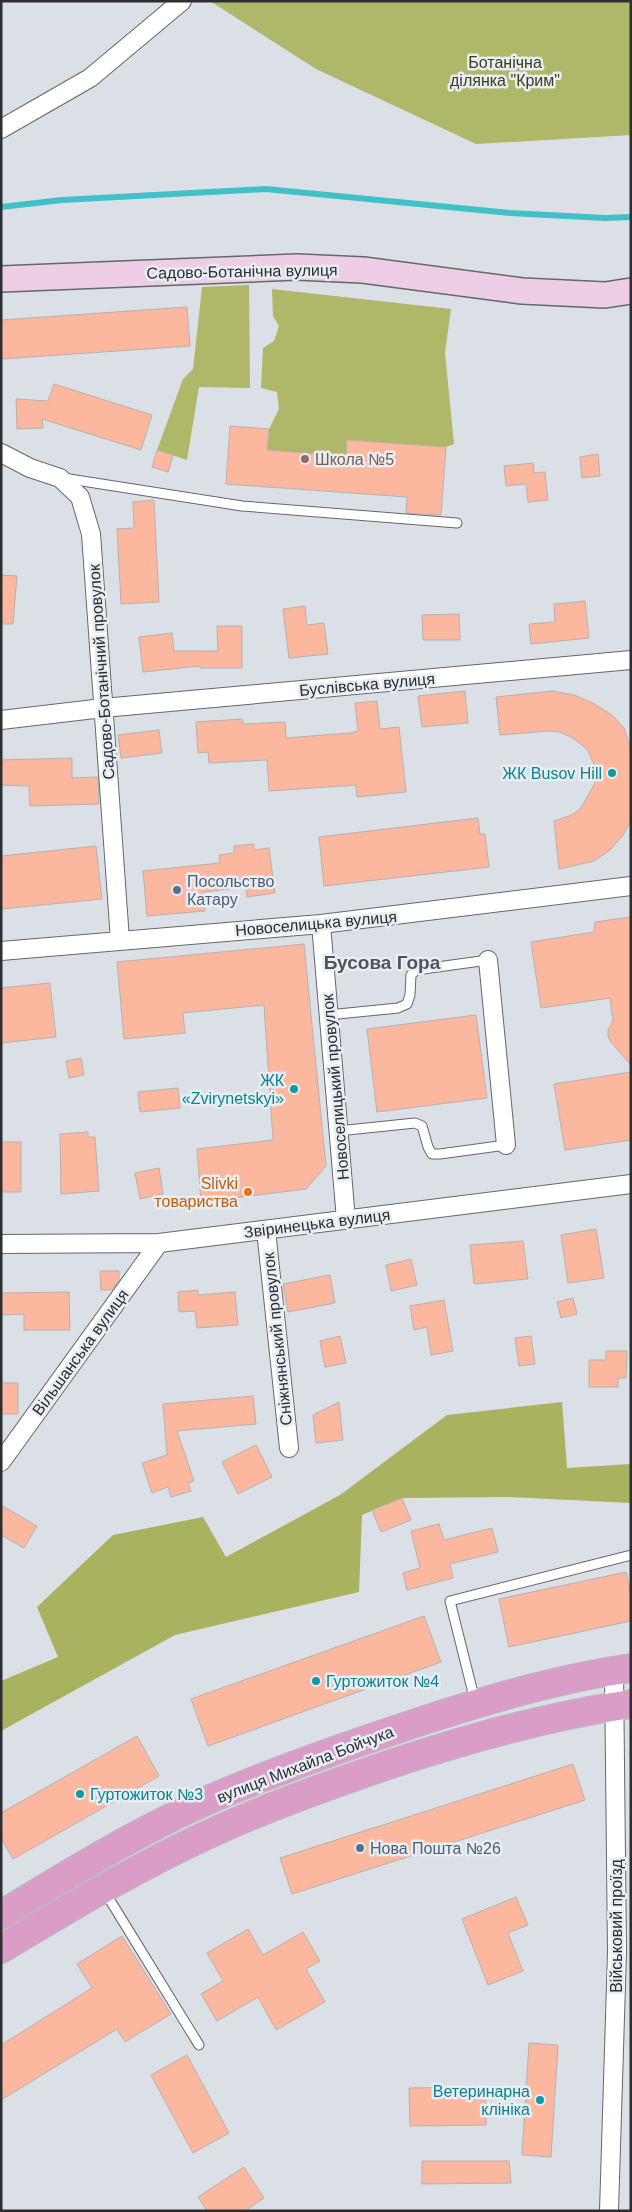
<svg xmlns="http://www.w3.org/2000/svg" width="632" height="2212" font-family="Helvetica,sans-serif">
  <rect width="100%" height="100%" fill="#dae0e6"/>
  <path fill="#afb869" d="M210 1H631V135L476 144 316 69Z
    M249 285 250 388 199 387 187 460 157 450 183 379 193 369 202 287Z
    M272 289 451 309 445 353 454 444 446 447 348 440 346 456 267 450 269 429 279 409 277 392 261 388 263 348 274 341 279 326 273 316Z"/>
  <path fill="#a9b25e" d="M562 1402 567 1468 631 1464V1503L509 1497 402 1498 362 1515 359 1592 175 1635 1 1731V1681L58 1657 37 1607 113 1535 203 1517 226 1557 340 1495 447 1415Z"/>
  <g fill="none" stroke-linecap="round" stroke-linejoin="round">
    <path stroke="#40c0c7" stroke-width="6" d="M1 207 62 200 266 189 510 213 605 218 631 217"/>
  </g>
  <path fill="#fcb89e" stroke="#b8b0ad" d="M187 307 190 346 1 359V320Z
    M54 384 152 415 141 450 42 419 43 428 17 429 16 399 48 401Z
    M230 426 269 429 267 450 346 456 347 440 446 447 441 515 406 513 407 497 226 484Z
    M157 450 173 455 168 472 152 467Z
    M598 454 600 476 582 478 580 457Z
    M533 463 534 473 545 472 548 500 528 502 526 484 506 486 504 466Z
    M154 500 159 602 121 604 117 529 134 528 133 502Z
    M1 575 17 576 13 624H1Z
    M585 601 589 638 531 644 529 624 555 622 554 604Z
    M305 606 307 625 324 623 328 654 289 658 283 609Z
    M459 614 460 640H423L422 615Z
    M217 626H242V668H200V666L143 672 139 637 172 633 174 651H218Z
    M465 691 468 723 422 727 418 696Z
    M553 691 574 695 593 703 612 715 624 728 631 749V821L623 835 610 850 594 861 559 869 554 821 572 815 581 808 595 783 594 764 587 749 573 738 560 732 548 731 500 735 496 697Z
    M377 701 380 729 399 727 406 792 357 797 356 785 269 791 267 760 209 763 208 752 198 753 196 722 242 719 243 724 285 722 286 738 350 733 358 731 355 703Z
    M159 730 162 753 121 758 118 735Z
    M72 758V778L98 777 99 804 30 806 29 786 1 785V760Z
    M478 818 480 834H485L489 867 324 886 319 837Z
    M254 844V850L269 848 275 893 247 897 246 887 203 892 205 911 147 916 143 871 220 863 219 855 234 853V846Z
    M96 846 102 899 1 909V856Z
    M631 917V1065L610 1041 608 1036V1030L613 1021 610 998 541 1008 531 942 594 932 595 922Z
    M304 944 326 1166 306 1189 201 1202 197 1149 273 1140 264 1005 183 1013 185 1033 124 1039 117 962Z
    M50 983 56 1037 1 1043V988Z
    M476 1015 487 1098 377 1112 367 1029Z
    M81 1058 84 1075 69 1078 66 1061Z
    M631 1072V1140L565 1150 554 1084Z
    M178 1088 180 1108 140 1112 138 1092Z
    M88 1132V1137H95L99 1191 61 1194 60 1134Z
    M1 1142H21V1192H1Z
    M159 1168 163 1194 140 1199 135 1173Z
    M596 1229 604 1278 568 1283 561 1235Z
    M523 1241 528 1279 474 1284 470 1245Z
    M411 1259 417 1285 391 1291 386 1265Z
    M100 1271H119V1280L112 1290H101Z
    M330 1275 335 1303 288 1312 283 1284Z
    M198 1290V1295L235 1292 238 1325 197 1328 195 1311 179 1312 178 1292Z
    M69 1292 70 1330H24V1314L1 1315V1293Z
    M573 1298 577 1314 561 1318 557 1302Z
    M444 1300 453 1351 431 1355 427 1327 414 1330 410 1306Z
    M340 1336 346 1363 325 1367 320 1341Z
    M531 1336 535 1364 519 1366 515 1338Z
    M606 1351H627L626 1378H618V1387H589V1360H606Z
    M1 1383H18V1414H1Z
    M253 1396 256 1424 177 1431 194 1481 188 1483 191 1491 171 1497 168 1487 152 1493 142 1463 167 1455 163 1404Z
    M339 1402 343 1440 316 1443 313 1415Z
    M256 1445 272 1477 238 1494 222 1462Z
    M402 1498 411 1520 381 1532 372 1510Z
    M1 1505 37 1526 24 1548 1 1535Z
    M439 1524 444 1540 492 1528 498 1552 450 1564 453 1578 407 1590 403 1573 420 1568 411 1531Z
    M626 1572 631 1595V1621L509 1647 499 1599Z
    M424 1616 441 1662 208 1746 191 1699Z
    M137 1736 159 1776 13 1859 1 1838V1813Z
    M573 1764 585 1800 292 1894 280 1858Z
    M516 1897 528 1925 508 1933 523 1971 488 1985 462 1919Z
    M248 1929 263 1955 303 1932 320 1961 306 1969 325 2002 276 2030 258 1997 217 2021 201 1994 223 1981 207 1953Z
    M122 1936 171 2014 125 2042 117 2029 1 2100V2045L92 1988 77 1964Z
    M529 2043 558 2045 551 2157 522 2155Z
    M187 2055 229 2133 193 2153 151 2075Z
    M486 2087V2125L410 2126 409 2088Z
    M422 2161H509L511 2183 422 2184Z
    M244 2167 264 2198 245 2211H207L198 2197Z"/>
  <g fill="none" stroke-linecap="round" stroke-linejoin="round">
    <g stroke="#63686d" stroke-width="11">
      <path id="lane" d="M63 478 242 506 457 523
        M328 1015 398 1008 407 1004 410 995 411 975 416 970 488 960
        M338 1131 415 1123 422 1126 428 1147 432 1154H440L506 1145
        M475 1701 450 1601 631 1555
        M105 1892 199 2045"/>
    </g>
    <g stroke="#63686d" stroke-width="20">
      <path id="street" d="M1 129 90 78 182 1
        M1 453 30 468 60 478 80 497 91 534 120 940
        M1 720 103 708 631 660
        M321 924 346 1220
        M1 951 321 924 631 886
        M488 960 506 1145
        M266 1230 289 1448
        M1 1244 159 1243 631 1184
        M1 1462 159 1243
        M609 2211 617 1952 614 1670"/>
    </g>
    <g stroke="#63686d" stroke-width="28">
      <path id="secondary" d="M1 279 297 267 363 270 522 291 605 295 631 291"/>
    </g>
    <g stroke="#bbbcbd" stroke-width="30">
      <path id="primary" d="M1 1915C68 1874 135 1833 206 1801 276 1770 349 1745 422 1721 490 1699 560 1678 631 1668
        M1 1949C72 1906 144 1863 220 1829 273 1805 327 1786 382 1767 463 1740 546 1716 631 1704"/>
    </g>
    <use href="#lane" stroke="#fff" stroke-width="9"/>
    <use href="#street" stroke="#fff" stroke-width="18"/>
    <use href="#secondary" stroke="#edcee4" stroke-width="25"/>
    <use href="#primary" stroke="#da9dc8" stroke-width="28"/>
  </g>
  <circle fill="#8d6e63" stroke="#e7edf3" stroke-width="2" cx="305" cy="459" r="5"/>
  <g fill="#0f9aa8" stroke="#e7edf3" stroke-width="2">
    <circle cx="612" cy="773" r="5"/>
    <circle cx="294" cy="1089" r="5"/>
    <circle cx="316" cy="1681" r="5"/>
    <circle cx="80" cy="1794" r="5"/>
    <circle cx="540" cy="2100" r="5"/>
  </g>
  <g fill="#5c6f8a" stroke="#e7edf3" stroke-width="2">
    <circle cx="177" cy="890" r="5"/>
    <circle cx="360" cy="1848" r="5"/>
  </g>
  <circle fill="#e8710a" stroke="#e7edf3" stroke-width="2" cx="248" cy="1192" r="5"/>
  <g text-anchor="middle" stroke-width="5" stroke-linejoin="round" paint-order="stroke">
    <g font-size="16" fill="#3a3e1a" stroke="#e7edf3">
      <text x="505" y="68">Ботанічна<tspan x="505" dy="18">ділянка "Крим"</tspan></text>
    </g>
    <g font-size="16" fill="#2c2e31" stroke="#e7edf3">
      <text transform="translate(242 271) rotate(-1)" y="6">Садово-Ботанічна вулиця</text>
      <text transform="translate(101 672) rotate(-94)" y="6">Садово-Ботанічний провулок</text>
      <text transform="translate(367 684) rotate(-5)" y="6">Буслівська вулиця</text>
      <text transform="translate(316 923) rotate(-5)" y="6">Новоселицька вулиця</text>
      <text transform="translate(335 1087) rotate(-95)" y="6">Новоселицький провулок</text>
      <text transform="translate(317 1223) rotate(-7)" y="6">Звіринецька вулиця</text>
      <text transform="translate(277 1339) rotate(-96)" y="6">Сніжнянський провулок</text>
      <text transform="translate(80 1352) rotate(-54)" y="6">Вільшанська вулиця</text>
      <text transform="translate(305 1764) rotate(-21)" y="6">вулиця Михайла Бойчука</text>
      <text transform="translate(616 1926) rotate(-90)" y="6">Військовий проїзд</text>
    </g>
    <g font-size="16" fill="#785e54" stroke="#e7edf3" text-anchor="start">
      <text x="315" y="465">Школа №5</text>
    </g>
    <g font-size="16" fill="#0d838f" stroke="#e7edf3" text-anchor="end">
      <text x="602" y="779">ЖК Busov Hill</text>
      <text x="284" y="1086">ЖК<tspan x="284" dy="18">«Zvirynetskyi»</tspan></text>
      <text x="326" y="1687" text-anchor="start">Гуртожиток №4</text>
      <text x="90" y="1800" text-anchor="start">Гуртожиток №3</text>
      <text x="530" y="2097">Ветеринарна<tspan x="530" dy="18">клініка</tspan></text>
    </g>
    <g font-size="16" fill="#4e5e75" stroke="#e7edf3" text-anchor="start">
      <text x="187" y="887">Посольство<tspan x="187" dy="18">Катару</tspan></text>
      <text x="370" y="1854">Нова Пошта №26</text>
    </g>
    <g font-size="16" fill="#c56008" stroke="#e7edf3" text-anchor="end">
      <text x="238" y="1189">Slivki<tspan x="238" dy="18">товариства</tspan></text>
    </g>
    <g font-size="19" font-weight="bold" fill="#505559" stroke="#e7edf3">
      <text x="382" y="969">Бусова Гора</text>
    </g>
  </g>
  <rect width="632" height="2212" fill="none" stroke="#2c2e31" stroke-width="5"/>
</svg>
